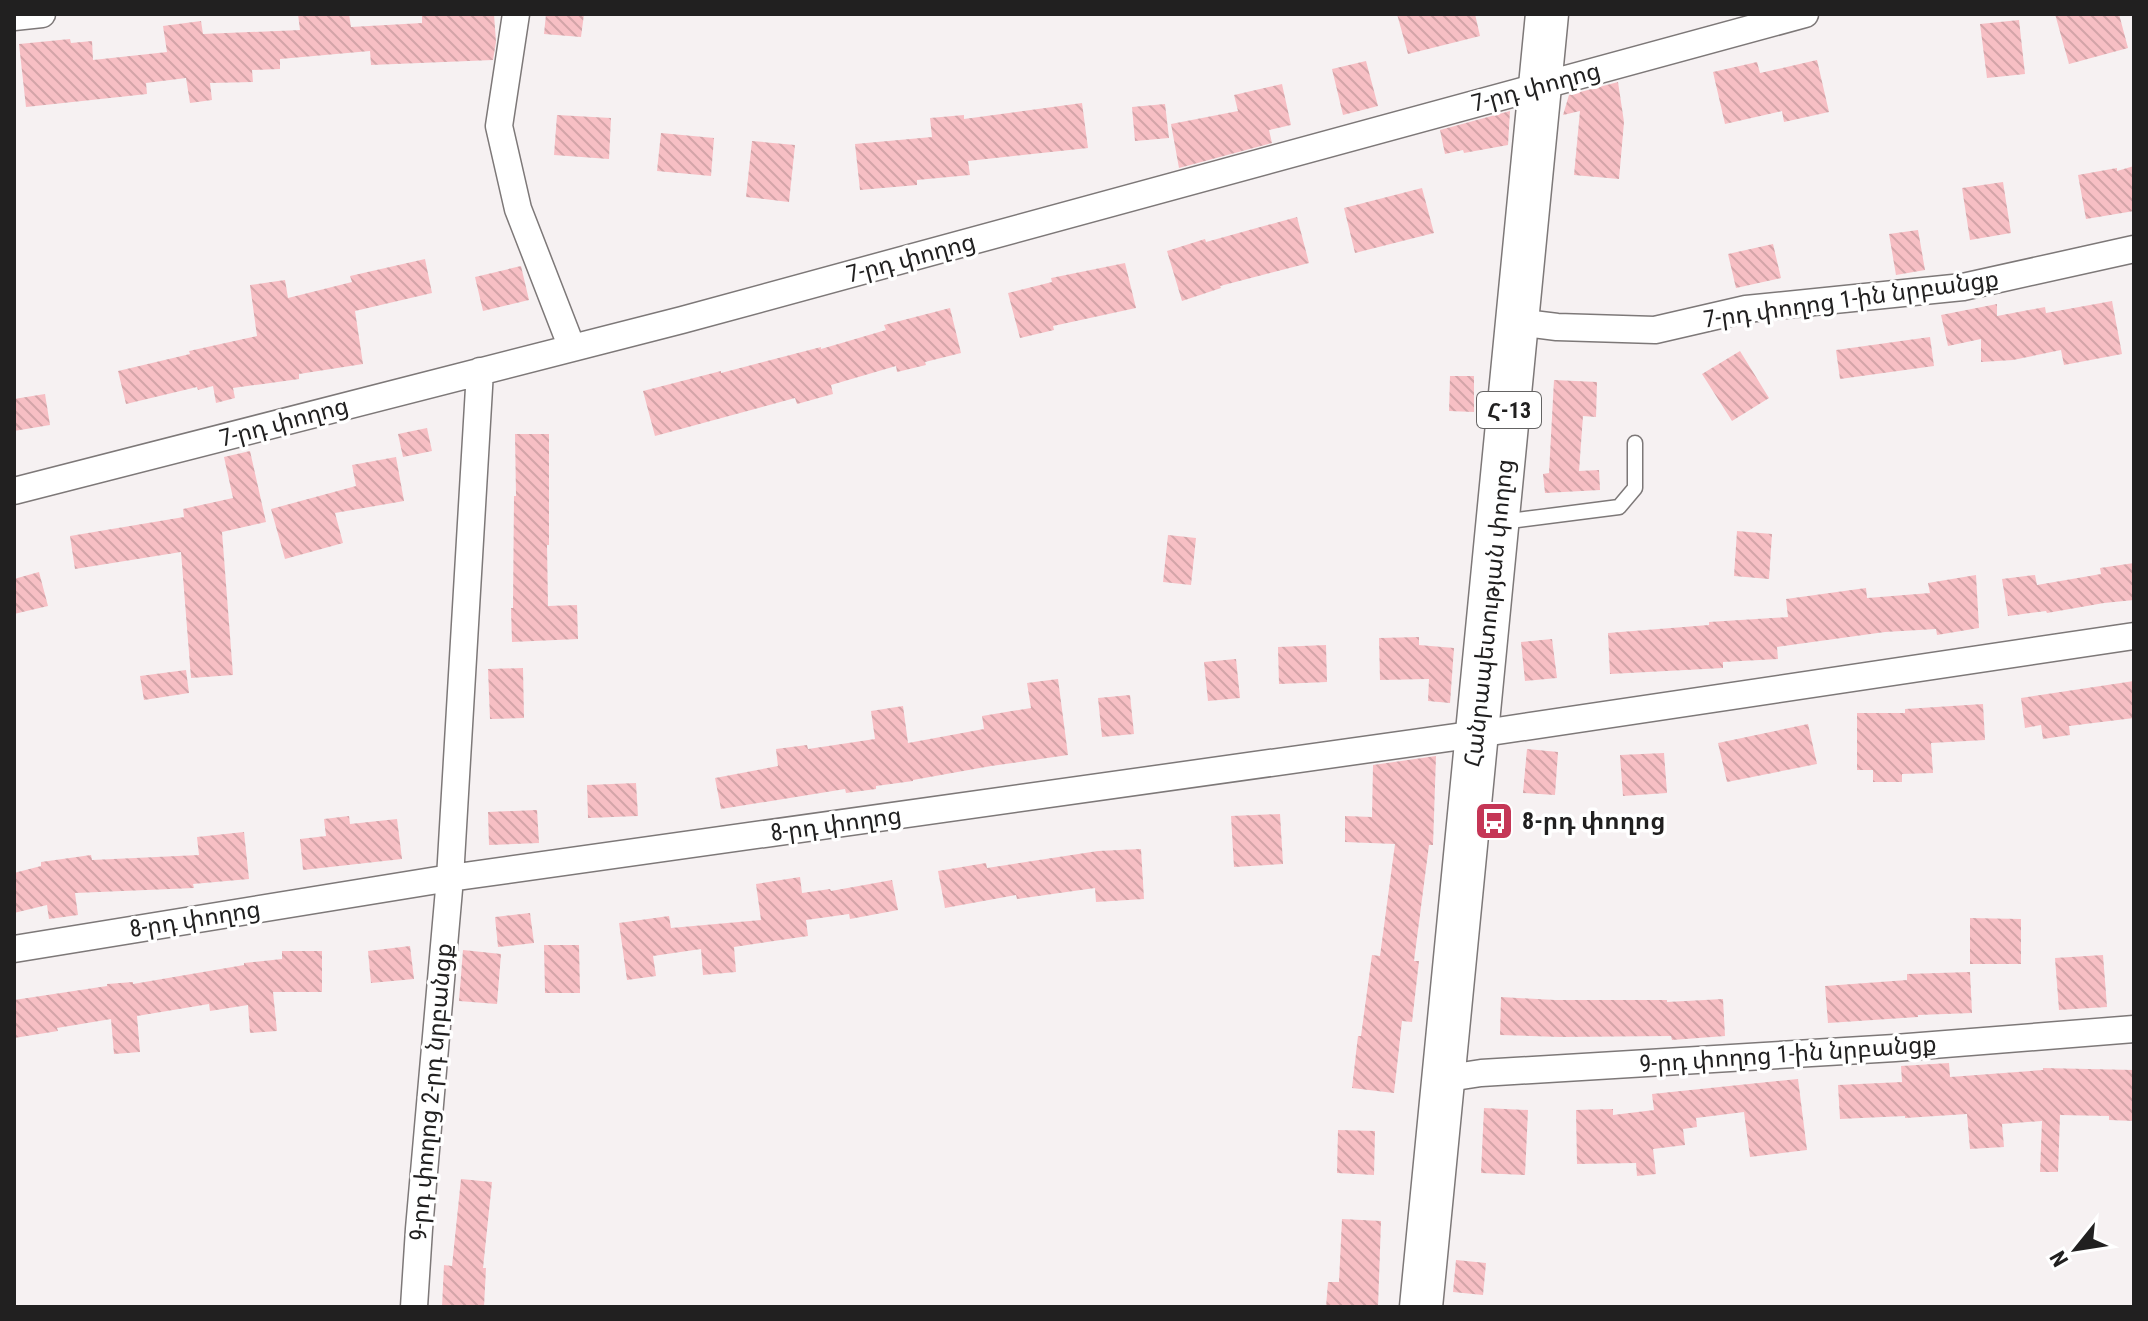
<svg xmlns="http://www.w3.org/2000/svg" width="2148" height="1321" font-family="'Roboto Condensed','Noto Sans Armenian',sans-serif">
  <defs>
    <pattern id="building-back-hatch" width="6" height="6" patternUnits="userSpaceOnUse" patternTransform="scale(2)"><rect width="6" height="6" fill="#f7bfc4"/><path d="M-1 5l2 2M0 0l6 6M5-1l2 2" fill="none" stroke="#d3a4a8"/></pattern>
  </defs>
  <rect width="100%" height="100%" fill="#f6f1f2"/>
  <path fill="url(#building-back-hatch)" d="M298 14H349L351 27 422 23V14H494L496 42 493 60 371 65 370 51 280 59V69L252 70 253 82 210 83 212 100 190 103 186 78 146 83 147 94 26 107 19 44 70 39 71 43 92 41 93 60 167 52 163 26 201 21 203 34 300 30Z
    M546 14H584L581 37 544 34Z
    M1397 14H1475L1480 36 1408 54Z
    M2055 14H2119L2128 48 2069 64Z
    M2019 20 2025 74 1987 78 1980 24Z
    M1817 60 1829 112 1784 122 1782 111 1725 124 1713 72 1757 62 1760 73Z
    M1366 61 1378 106 1343 115 1332 69Z
    M1618 82 1624 122 1619 179 1574 175 1580 111 1563 115 1569 95Z
    M1282 84 1291 125 1269 130 1272 143 1179 168 1171 124 1238 111 1234 95Z
    M1082 103 1088 148 968 161 970 175 917 180V185L860 190 855 144 932 137 930 118 964 115V119Z
    M1165 104 1169 138 1135 141 1132 107Z
    M1510 111 1508 145 1464 153 1463 150 1445 154 1440 130Z
    M557 115 611 118 609 159 554 155Z
    M661 133 714 138 711 176 657 171Z
    M752 141 795 145 789 202 746 197Z
    M2134 166V211L2086 219 2078 175 2117 168V171Z
    M2003 182 2011 233 1970 240 1962 188Z
    M1422 188 1434 233 1355 253 1344 208Z
    M1297 217 1309 263 1220 286 1221 288 1182 301 1167 251 1205 239 1206 242Z
    M1918 230 1925 270 1896 275 1889 234Z
    M1773 244 1781 278 1736 288 1728 254Z
    M425 259 432 293 355 311 363 364 299 374V379L233 388 235 398 216 403 213 386 198 390 197 387 126 404 118 371 190 354 189 351 257 336 250 285 285 280 288 298 352 282 350 276Z
    M1125 263 1136 308 1053 326 1054 330 1020 338 1008 293 1052 282 1051 278Z
    M521 266 529 300 483 311 475 277Z
    M2112 301 2122 354 2064 365 2061 350 2013 360 1981 362V339L1948 346 1941 315 1997 304V316L2045 307 2046 313Z
    M950 308 961 353 925 362 926 365 897 372 896 366 831 385 833 394 797 404 795 398 655 436 643 391 721 371V373L821 347V349L886 330 884 325Z
    M1930 337 1934 366 1840 379 1836 350Z
    M1740 351 1769 398 1732 421 1702 374Z
    M1450 376H1474V412L1449 411Z
    M1554 380 1597 382 1596 417 1583 416 1579 471 1599 470 1600 490 1545 493 1543 474 1549 473Z
    M45 394 50 425 14 431V399Z
    M427 428 432 451 403 457 398 434Z
    M515 434H549V545H547L548 606 577 605 578 639 512 642 511 608H513L514 496H516Z
    M250 451 266 522 222 532 233 675 191 678 181 552 75 569 70 536 184 517 183 509 233 498 224 457Z
    M396 457 404 501 335 513 343 543 285 559 271 509 356 486 352 465Z
    M1737 531 1772 534 1769 579 1734 576Z
    M1168 535 1196 538 1191 585 1163 582Z
    M2134 563V600L2104 603 2047 613 2046 611 2008 616 2002 579 2035 575 2037 585 2101 574 2100 568Z
    M39 572 48 606 14 614V579Z
    M1976 575 1979 628 1937 635 1936 629 1885 632 1777 647 1778 659 1723 662V668L1610 674 1608 633 1709 625V622L1788 617 1786 599 1866 588 1867 598 1930 593 1928 583Z
    M1419 637V645L1454 648 1450 703 1428 701 1429 679 1380 680 1379 638Z
    M1552 639 1557 678 1525 681 1521 642Z
    M1326 645 1327 682 1279 684 1278 647Z
    M1236 659 1240 698 1208 701 1204 662Z
    M523 668 524 718 490 719 488 669Z
    M186 670 189 693 144 700 140 676Z
    M1058 679 1068 755 991 766 913 780V781L876 786V789L846 793 845 789 721 809 715 778 778 766 776 749 807 745 808 749 875 739 871 711 903 706 908 743 984 729 982 716 1031 708 1027 683Z
    M2134 681V718L2069 726 2070 735 2043 739 2041 725 2025 728 2021 698Z
    M1130 695 1134 734 1102 737 1098 698Z
    M1983 704 1985 740 1931 743 1933 773 1902 774V782H1873V770H1857V713H1905V709Z
    M1808 724 1817 764 1727 782 1718 743Z
    M1527 749 1558 752 1555 795 1523 793Z
    M1664 753 1667 793 1623 796 1620 755Z
    M1436 756 1433 845H1429L1414 961H1419L1412 1022 1402 1021 1394 1093 1352 1088 1358 1036H1361L1372 955 1380 956 1395 844 1345 842V816L1372 817 1373 765Z
    M636 783 638 816 588 818 587 785Z
    M537 810 539 843 489 845 488 812Z
    M1280 814 1283 864 1234 867 1231 816Z
    M349 816 350 824 397 819 402 859 303 870 300 839 326 836 324 819Z
    M244 832 249 879 193 884 194 888 75 893 78 915 49 919 47 905 14 913V873L41 866V862L91 855 92 860 199 855 197 837Z
    M1141 849 1144 899 1096 902 1095 888 1017 899 1016 895 945 908 938 871 986 863 987 868 1098 851Z
    M800 877 802 893 830 889 831 891 892 880 898 910 850 919 849 914 806 920 808 936 734 947 736 972 703 975 701 949 653 956 656 976 627 980 619 923 669 916 671 928 761 920 756 884Z
    M530 913 534 943 498 947 495 917Z
    M1970 918 2021 919V964H1970Z
    M544 945H579L580 993H545Z
    M410 946 414 979 371 983 368 951Z
    M463 950 501 954 497 1004 459 1001Z
    M282 951H322V992H273L277 1031 250 1033 248 1005 210 1011 209 1004 137 1016 140 1052 114 1054 111 1019 57 1028 58 1031 14 1038V1000L107 986V984L133 982V984L244 965V963L282 959Z
    M2103 955 2107 1007 2059 1010 2055 958Z
    M1970 972 1972 1013 1918 1015V1017L1828 1023 1825 986 1907 980V974Z
    M1501 997 1555 1000H1667V1002L1723 999 1725 1036 1672 1040 1671 1036 1560 1037 1500 1035Z
    M1949 1063 1950 1077 2043 1070V1068L2134 1070V1121L2109 1120V1116L2060 1115 2058 1172H2040L2042 1121 2002 1124 2004 1147 1970 1149 1967 1114 1905 1118V1116L1840 1119 1838 1085 1902 1082 1901 1066Z
    M1798 1079 1807 1150 1750 1157 1744 1112 1696 1118 1697 1127 1683 1129 1685 1145 1653 1149 1656 1174 1637 1176 1636 1163 1577 1164 1576 1110 1613 1109V1115L1654 1110 1652 1094Z
    M1484 1108 1528 1110 1525 1175 1481 1173Z
    M1338 1130 1375 1131 1374 1175 1337 1173Z
    M461 1179 492 1182 483 1268H486L484 1307H442L444 1265 452 1266Z
    M1342 1219 1381 1221 1378 1307H1326L1328 1282H1339Z
    M1456 1260 1486 1263 1483 1295 1453 1292Z"/>
  <g fill="none" stroke-linecap="round" stroke-linejoin="round">
    <g stroke="#7d7878" stroke-width="17">
      <path id="service" d="M1502 522 1619 507 1635 488V443"/>
    </g>
    <g stroke="#7d7878" stroke-width="29">
      <path id="minor" d="M516 14 499 126 518 209 572 348
        M14 17 42 14
        M1518 322 1557 327 1655 330 1746 309 1963 287 2134 249
        M14 491 682 320 1805 14
        M14 949 450 878 1477 734 2134 636
        M1442 1079 1481 1073 1895 1048 2134 1029
        M414 1307 419 1229 450 878 480 371"/>
    </g>
    <g stroke="#7d7878" stroke-width="45">
      <path id="primary" d="M1421 1307 1547 14"/>
    </g>
    <use href="#service" stroke="#fff" stroke-width="14"/>
    <use href="#minor" stroke="#fff" stroke-width="26"/>
    <use href="#primary" stroke="#fff" stroke-width="42"/>
  </g>
  <defs>
    <g id="bus-square" transform="scale(2)"><rect x="-9" y="-9" width="18" height="18" rx="4" fill="#c53656" stroke="#fff"/><path d="M-5-6H5V4H4V6H2V4H-2V6H-4V4H-5ZM-3.5-4V0h7V-4ZM-3.5 1.2v1.5H-2V1.2ZM2 1.2v1.5H3.5V1.2Z" fill="#fff"/></g>
  </defs>
  <g fill-rule="evenodd">
    <use href="#bus-square" x="1494" y="821"/>
  </g>
  <g text-anchor="middle" stroke-width="7" stroke-linejoin="round" paint-order="stroke">
    <rect fill="#fff" stroke="#646363" stroke-width="2" x="1477" y="392" width="64" height="36" rx="6"/>
    <g font-size="22" font-weight="bold" fill="#212020">
      <text x="1509" y="418">Հ-13</text>
    </g>
    <g font-size="24" fill="#212020" stroke="#fff">
      <text transform="translate(1536 87) rotate(-15)" y="8">7-րդ փողոց</text>
      <text transform="translate(911 258) rotate(-15)" y="8">7-րդ փողոց</text>
      <text transform="translate(1851 299) rotate(-8)" y="8">7-րդ փողոց 1-ին նրբանցք</text>
      <text transform="translate(284 422) rotate(-15)" y="8">7-րդ փողոց</text>
      <text transform="translate(1489 613) rotate(-84)" y="8">Հանրապետության փողոց</text>
      <text transform="translate(836 824) rotate(-8)" y="8">8-րդ փողոց</text>
      <text transform="translate(195 919) rotate(-9)" y="8">8-րդ փողոց</text>
      <text transform="translate(1788 1054) rotate(-4)" y="8">9-րդ փողոց 1-ին նրբանցք</text>
      <text transform="translate(431 1092) rotate(-85)" y="8">9-րդ փողոց 2-րդ նրբանցք</text>
    </g>
    <g font-size="24" font-weight="bold" fill="#212020" stroke="#fff" text-anchor="start">
      <text x="1522" y="829">8-րդ փողոց</text>
    </g>
  </g>
  <rect width="2148" height="1321" fill="none" stroke="#212020" stroke-width="32"/>
  <g transform="translate(2076 1249) rotate(240)" stroke="#ffffff" stroke-width="6" paint-order="stroke">
  <path d="M0-6L14 30L0 20L-14 30Z" fill="#212020"/>
  <text y="-12" font-size="22" font-weight="bold" text-anchor="middle" fill="#212020">N</text>
  </g>
</svg>
